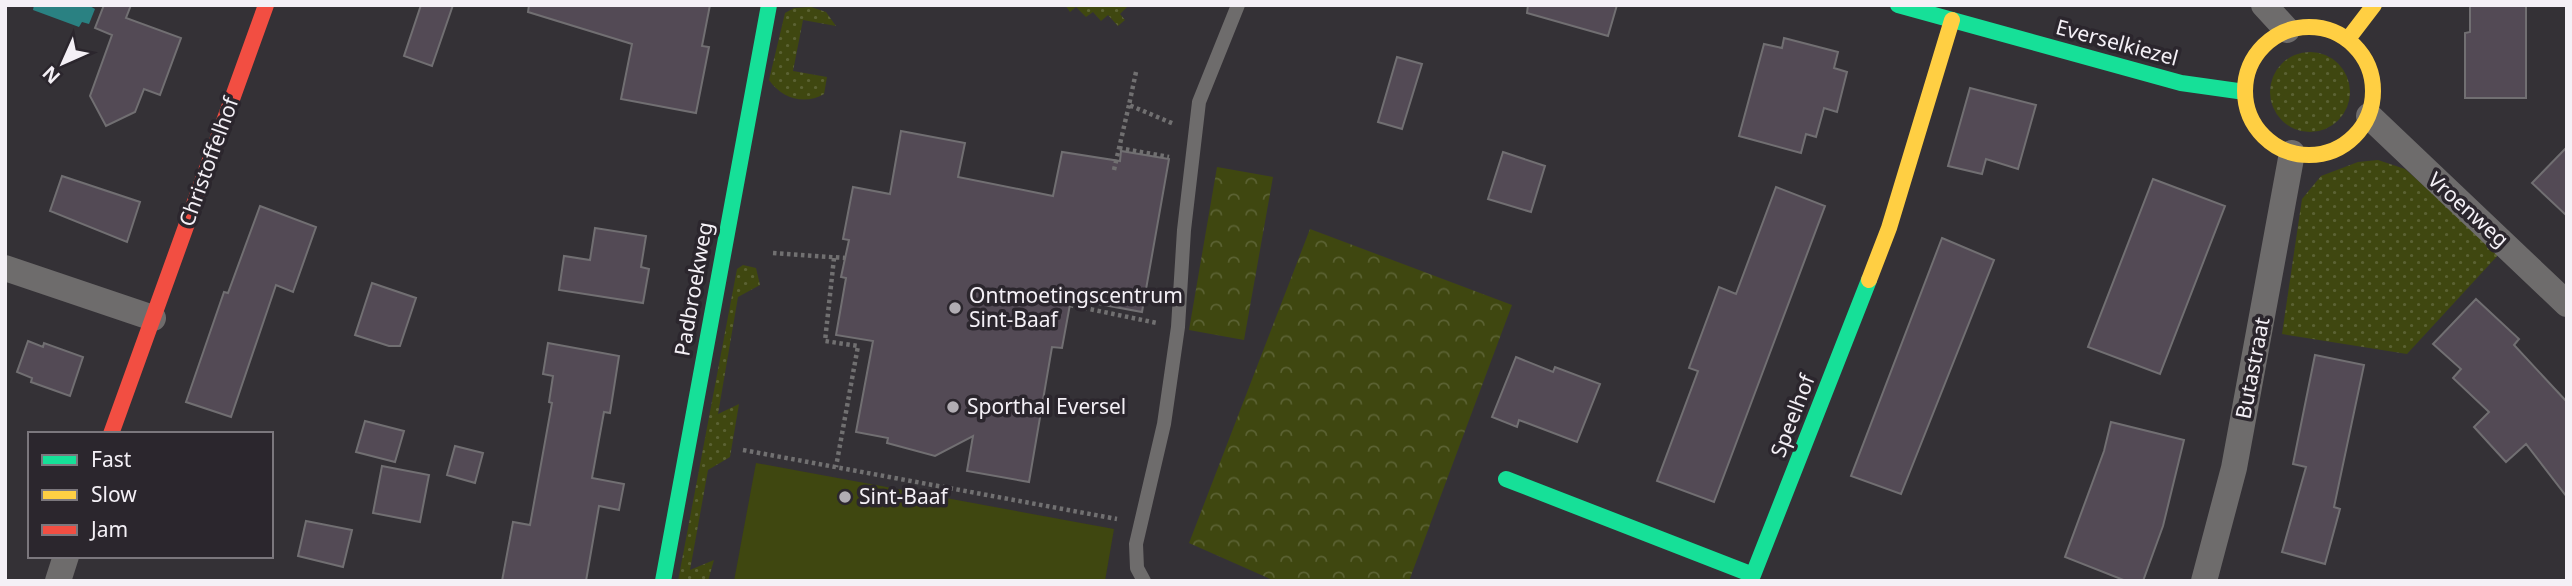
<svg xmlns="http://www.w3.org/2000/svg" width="2572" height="586" font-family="'Noto Sans',sans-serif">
  <defs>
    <pattern id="grass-dots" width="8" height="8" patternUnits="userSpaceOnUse" patternTransform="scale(1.75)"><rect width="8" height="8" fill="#3f4710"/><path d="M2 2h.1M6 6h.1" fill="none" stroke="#5b6233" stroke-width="1.8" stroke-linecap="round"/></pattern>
    <pattern id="forest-crowns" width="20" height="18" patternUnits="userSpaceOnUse" patternTransform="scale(1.75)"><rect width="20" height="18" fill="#3f4710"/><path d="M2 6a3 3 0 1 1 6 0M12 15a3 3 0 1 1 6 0" fill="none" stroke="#5b6233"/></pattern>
  </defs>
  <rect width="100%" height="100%" fill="#343136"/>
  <path fill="url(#grass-dots)" d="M1065 5H1129L1120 14 1125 20 1118 26 1108 15 1101 21 1093 12 1086 17 1076 7 1070 12Z
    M811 7 826 12 836 26 803 20 793 71 827 77 824 94C805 105 782 99 769 80L785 13 794 8Z
    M2270 92a40 40 0 1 1 80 0a40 40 0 1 1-80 0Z
    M2378 160 2405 169 2500 253 2407 354 2282 334 2302 199 2321 176 2358 162Z
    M743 265 756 268 760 285 738 297 718 414 739 404 730 457 708 470 690 570 714 560 708 581H678L737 269Z"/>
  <path fill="url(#forest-crowns)" d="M1217 167 1273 177 1244 340 1189 330Z
    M1310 229 1512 305 1409 581H1275L1189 543Z"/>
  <path fill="#3f4710" d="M756 463 1114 529 1105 581H734Z"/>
  <path fill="#2a8182" d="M34 5H88L95 9 89 24 82 22 79 27 33 10Z"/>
  <path fill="#534a55" stroke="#716f72" stroke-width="2" d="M104 5H131L126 18 181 38 160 95 144 89 135 112 106 126 90 96 112 35 95 28Z
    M421 5H453L432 66 404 56Z
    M529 5H710L702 46 709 47 696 113 621 99 632 44 528 12Z
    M1528 5H1617L1608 36 1527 13Z
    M2470 5H2526V98H2465V33L2470 32Z
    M1784 38 1838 52 1834 68 1847 72 1837 112 1824 108 1816 137 1806 134 1801 153 1739 136 1764 44 1782 48Z
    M1397 57 1422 64 1402 129 1378 122Z
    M1970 88 2036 105 2018 169 1986 159 1982 174 1948 166Z
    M901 131 965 143 958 177 1053 196 1062 152 1120 161 1121 151 1169 159 1142 312 1071 299 1062 348 1052 347 1029 482 967 471 973 436 935 456 887 443 888 438 856 432 873 341 836 335 846 278 841 277 849 240 843 239 853 187 890 194Z
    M2567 147V216L2532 183Z
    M1503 152 1545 166 1531 212 1488 199Z
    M62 176 140 202 127 242 50 211Z
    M2153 179 2225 206 2160 374 2088 347Z
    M1776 187 1825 206 1714 502 1657 481 1698 371 1689 368 1719 287 1736 294Z
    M260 206 316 227 293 292 276 285 231 417 186 402 224 292 228 293Z
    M595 228 646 236 641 267 649 269 643 303 559 290 564 256 590 260Z
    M1942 238 1994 260 1901 494 1851 476Z
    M372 283 416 298 400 346H389L355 335Z
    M2476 299 2519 339 2514 345 2567 402V497L2526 444 2506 462 2474 427 2489 412 2453 378 2461 369 2433 344Z
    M28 341 43 347 44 343 83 357 70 396 31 382 32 378 17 372Z
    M548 343 619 356 610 413 604 412 592 478 624 484 619 510 599 506 586 581H502L513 522 530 525 552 403 549 402 553 376 543 374Z
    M2315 355 2364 365 2334 507 2340 509 2325 564 2282 552 2306 467 2293 464Z
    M1516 357 1553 372 1555 367 1600 384 1577 442 1519 420 1517 427 1492 417Z
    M365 421 404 431 395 462 356 452Z
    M2111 422 2184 440 2163 526 2143 581H2126L2065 557 2104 451Z
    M455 446 483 453 475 483 447 475Z
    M382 466 429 475 420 522 373 513Z
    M306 521 352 530 343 567 298 556Z"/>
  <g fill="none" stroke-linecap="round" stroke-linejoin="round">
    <path stroke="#717071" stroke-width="4.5" stroke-dasharray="3.5 3.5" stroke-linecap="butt" d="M1136 72 1129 105 1174 124
      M1119 148 1169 157
      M1114 170 1129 105
      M773 253 845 258
      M834 258 825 341 858 346 836 467
      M1070 305 1157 323
      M743 450 1117 519"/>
    <path stroke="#6e6c6c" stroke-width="14" d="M1144 581 1137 568 1136 544 1164 424 1178 327 1184 230 1199 102 1238 5"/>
    <path stroke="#6e6c6c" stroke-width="26" d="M2264 5 2287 30
      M2369 116 2567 304
      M5 268 153 318
      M58 581 66 556
      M2204 581 2234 468 2292 153"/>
    <path stroke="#16e098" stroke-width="16" d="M1898 5 2181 83 2245 92
      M1506 479 1753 575 1869 280
      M663 581 769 5"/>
    <path stroke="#ffcf43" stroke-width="16" d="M2245 91a64 64 0 1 1 128 0a64 64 0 1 1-128 0Z
      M2348 39 2374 5
      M1869 280 1889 228 1952 20"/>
    <path stroke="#f24e42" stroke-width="16" d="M111 434 266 5"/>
  </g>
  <g fill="#b1adb3" stroke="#2b262d" stroke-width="2.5">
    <circle cx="955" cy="308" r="7"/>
    <circle cx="953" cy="407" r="7"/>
    <circle cx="845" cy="497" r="7"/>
  </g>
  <g text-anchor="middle" stroke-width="7" stroke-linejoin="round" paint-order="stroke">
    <g font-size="21" fill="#f4f0f6" stroke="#2b262d">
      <text transform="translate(2117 43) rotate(15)" y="7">Everselkiezel</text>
      <text transform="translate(209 162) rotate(-70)" y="7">Christoffelhof</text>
      <text transform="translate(2468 210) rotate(42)" y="7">Vroenweg</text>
      <text transform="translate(694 289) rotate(-80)" y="7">Padbroekweg</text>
      <text transform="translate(2253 368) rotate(-79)" y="7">Butastraat</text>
      <text transform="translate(1793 416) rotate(-69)" y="7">Speelhof</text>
    </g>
    <g font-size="21" fill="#f4f0f6" stroke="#2b262d" text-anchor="start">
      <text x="969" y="303">Ontmoetingscentrum<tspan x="969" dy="24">Sint-Baaf</tspan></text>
      <text x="967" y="414">Sporthal Eversel</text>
      <text x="859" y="504">Sint-Baaf</text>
    </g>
  </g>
  <rect width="2572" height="586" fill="none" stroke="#f4f0f6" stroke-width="14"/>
  <rect x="28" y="432" width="245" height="126" fill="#2b262d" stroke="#7b777d" stroke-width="2"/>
  <rect x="42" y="455" width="35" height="10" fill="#16e098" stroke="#7b777d" stroke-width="2"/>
  <text x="91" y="467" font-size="21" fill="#f4f0f6">Fast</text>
  <rect x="42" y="490" width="35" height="10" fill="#ffcf43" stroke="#7b777d" stroke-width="2"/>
  <text x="91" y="502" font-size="21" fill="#f4f0f6">Slow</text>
  <rect x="42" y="525" width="35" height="10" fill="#f24e42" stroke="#7b777d" stroke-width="2"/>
  <text x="91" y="537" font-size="21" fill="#f4f0f6">Jam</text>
  <g transform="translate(63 63) rotate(225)" stroke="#2b262d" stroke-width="5" paint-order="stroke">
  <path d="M0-5L12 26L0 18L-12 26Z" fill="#f4f0f6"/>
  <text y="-10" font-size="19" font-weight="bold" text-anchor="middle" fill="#f4f0f6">N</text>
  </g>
</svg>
